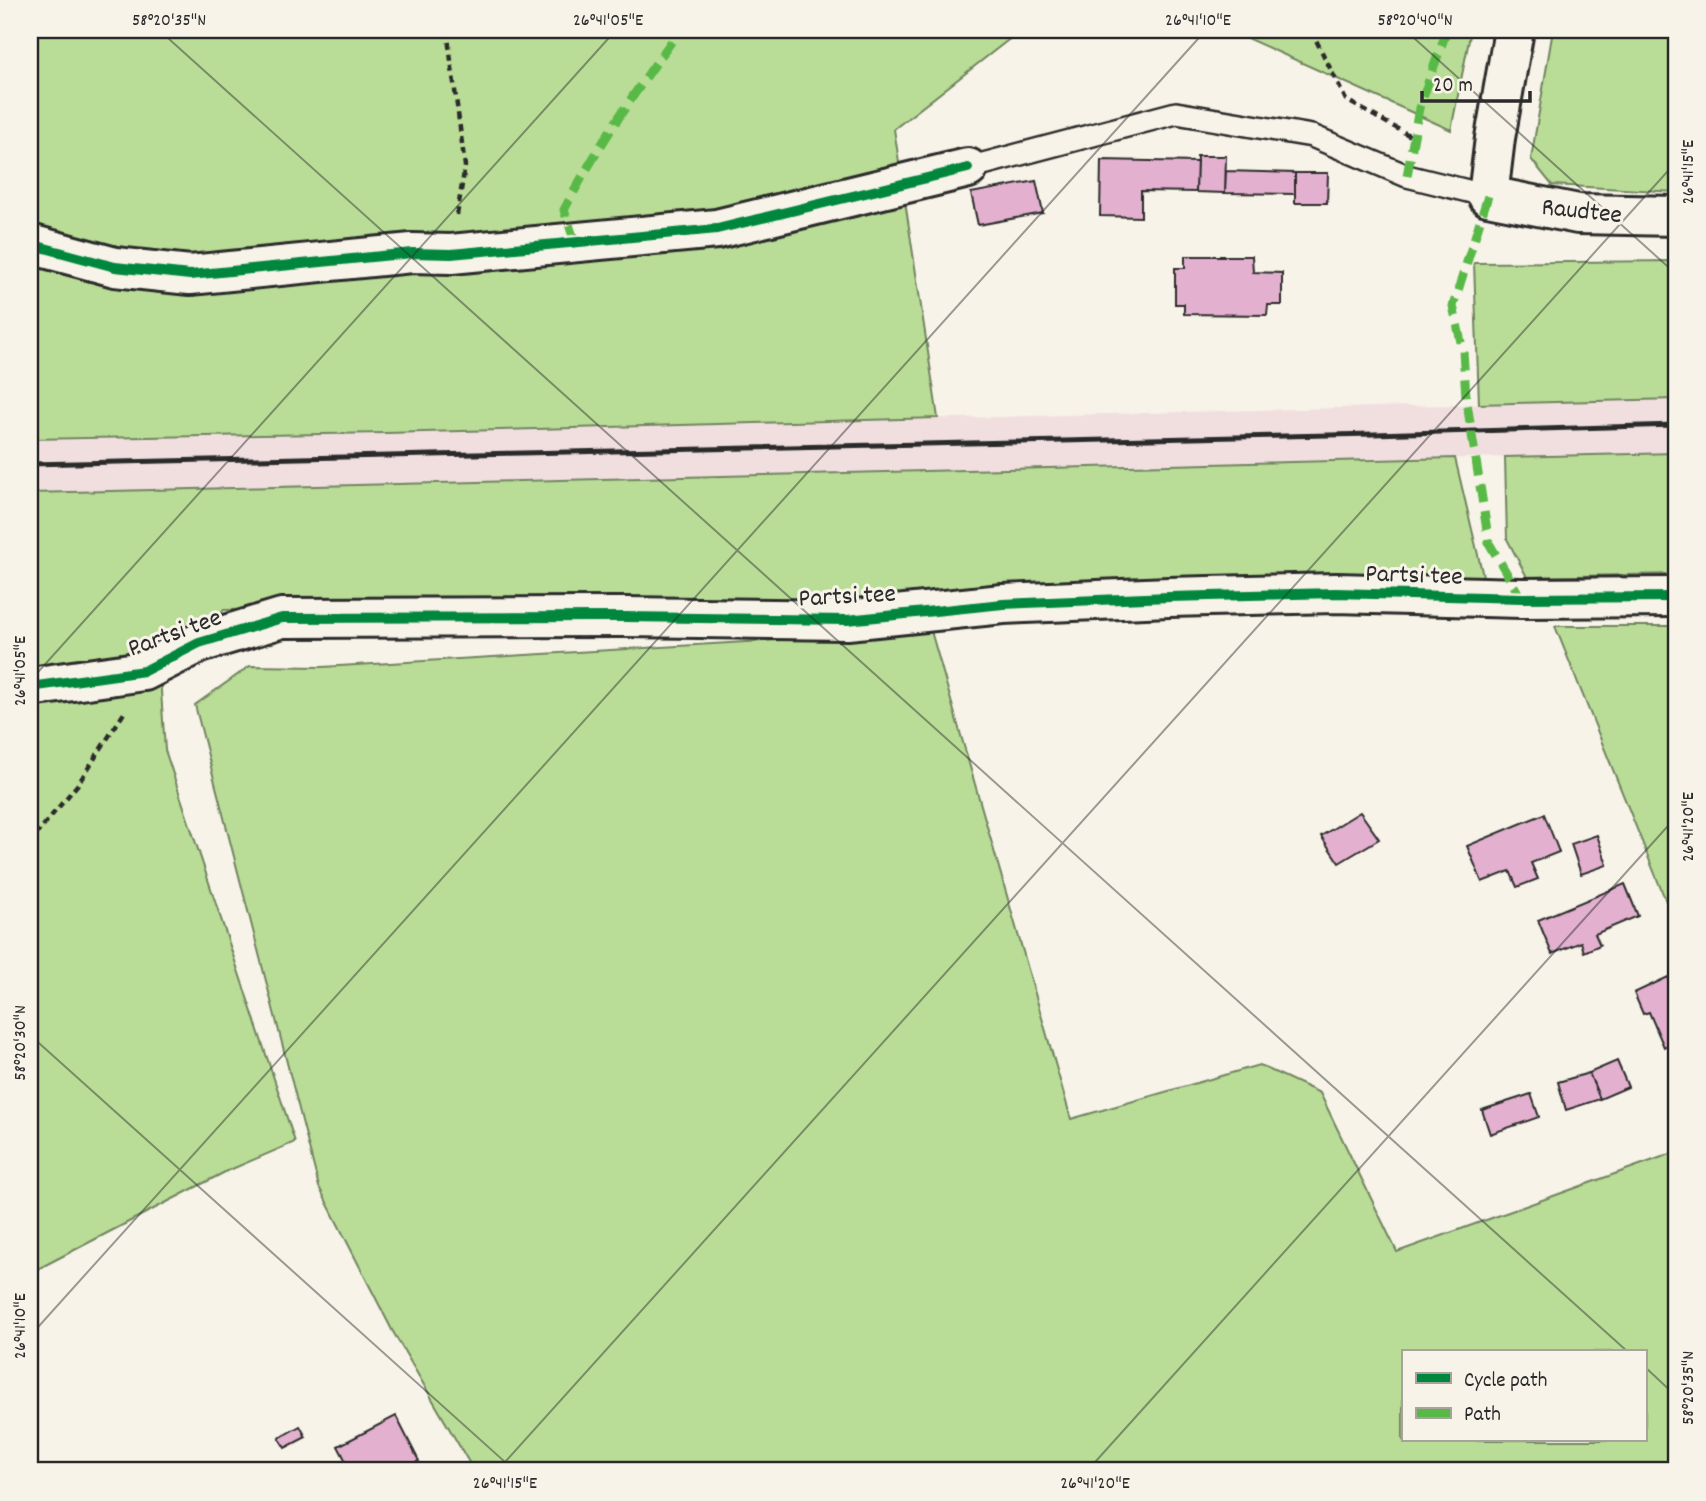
<svg xmlns="http://www.w3.org/2000/svg" width="1706" height="1501" font-family="Dekko,sans-serif">
  <rect width="100%" height="100%" fill="#f7f3e8"/>
  <filter id="ink" filterUnits="userSpaceOnUse"><feTurbulence type="fractalNoise" baseFrequency=".0143" numOctaves="2"/><feDisplacementMap in="SourceGraphic" scale="14" xChannelSelector="R" yChannelSelector="G"/><feConvolveMatrix kernelMatrix="1 2 1 2 8 2 1 2 1" color-interpolation-filters="sRGB"/></filter>
  <g filter="url(#ink)">
    <path fill="#f1dfe0" d="M1676 399V453L30 493V439L387 433Z"/>
    <path fill="#b9dd97" stroke="#728461" stroke-width="2" fill-rule="evenodd" d="M30 30H1021L894 129 938 418 387 433 30 439Z
      M1229 30H1471L1451 130Z
      M1553 30H1676V192L1552 185 1531 159Z
      M1676 261V399L1479 404 1474 263Z
      M1676 453V574L1527 577 1507 539 1505 457Z
      M1455 458 1483 576 843 601 223 610 219 623 149 655 30 673V493Z
      M1555 626H1676V926Z
      M931 631 1071 1119 1259 1065 1320 1093 1397 1252 1676 1152V1471H474L392 1330 319 1187 195 705 250 666 322 667ZM1403 1352H1645V1440H1403Z
      M160 676 165 750 295 1142 225 1172 30 1273V699Z"/>
    <path fill="#e3b1cf" stroke="#2b2b2b" stroke-width="2" d="M1197 156H1226L1225 193 1196 192Z
      M1101 160 1197 162 1196 192 1141 191V217L1100 216Z
      M1226 171 1295 173V194L1225 193Z
      M1295 173H1328L1327 203H1295Z
      M1036 181 1043 213 978 225 971 193Z
      M1185 256H1252L1253 272 1282 273V305H1268L1267 315 1184 314V304H1175V268H1185Z
      M1360 812 1379 839 1339 863 1321 836Z
      M1544 814 1559 852 1531 863 1538 879 1517 887 1510 871 1482 882 1467 846Z
      M1597 835 1607 865 1581 874 1571 844Z
      M1625 884 1638 916 1595 934 1600 945 1584 952 1581 942 1552 954 1538 920Z
      M1668 977 1676 995V1041L1664 1047 1649 1012 1643 1014 1634 993Z
      M1617 1061 1628 1087 1600 1099 1589 1073Z
      M1589 1073 1600 1099 1566 1110 1558 1082Z
      M1531 1094 1539 1117 1490 1134 1482 1110Z
      M396 1416 419 1461 400 1471H390L385 1463 369 1471H351L338 1446Z
      M300 1426 306 1437 285 1448 279 1438Z"/>
    <g fill="none" stroke-linecap="round" stroke-linejoin="round">
      <g stroke="#2b2b2b" stroke-width="26">
        <path id="service" d="M968 168 1176 113 1312 136 1407 176 1488 196"/>
      </g>
      <g stroke="#2b2b2b" stroke-width="44">
        <path id="minor" d="M1514 30 1495 138 1488 196 1578 214 1676 216
          M30 244 115 267 190 275 412 253 451 254 717 229 968 168
          M30 687 144 671 199 643 282 618 625 617 847 620 1003 604 1169 597 1336 593 1521 598 1676 597"/>
      </g>
      <path stroke="#2b2b2b" stroke-width="4.5" stroke-dasharray="7 5" stroke-linecap="butt" d="M447 30 465 166 457 215
        M1311 30 1346 100 1414 138
        M30 846 33 838 78 784 124 713"/>
      <use href="#service" stroke="#f7f3e8" stroke-width="21"/>
      <use href="#minor" stroke="#f7f3e8" stroke-width="38"/>
      <path stroke="#2b2b2b" stroke-width="5" d="M30 464 1374 434 1676 425"/>
      <path stroke="#58b947" stroke-width="9" stroke-dasharray="18 9" stroke-linecap="butt" d="M1407 176 1419 108 1447 30
        M1488 196 1453 306 1463 351 1466 397 1489 543 1521 598
        M575 242 564 210C598 146 637 88 680 30"/>
      <g stroke="#f7f3e8" stroke-width="15">
        <path id="cycleway" d="M30 244 115 267 190 275 412 253 451 254 717 229 968 168
          M30 687 144 671 199 643 282 618 625 617 847 620 1003 604 1169 597 1336 593 1521 598 1676 597"/>
      </g>
      <use href="#cycleway" stroke="#00873e" stroke-width="10"/>
    </g>
  </g>
  <path fill="none" stroke="#2b2b2b" stroke-width="2" stroke-opacity="0.45" d="M159 30 1628 1352M1405 30 1676 274M30 681 616 30M30 1035 515 1471M30 1336 1206 30M1645 1367 1676 1396M497 1471 1676 162M1087 1471 1676 817"/>
  <g text-anchor="middle" stroke-width="6" stroke-linejoin="round" paint-order="stroke">
    <g font-size="26" fill="#2b2b2b" stroke="#f7f3e8">
      <text transform="translate(1582 209) rotate(6)" y="9">Raudtee</text>
      <text transform="translate(1414 573) rotate(2)" y="9">Partsi tee</text>
      <text transform="translate(847 594) rotate(-3)" y="9">Partsi tee</text>
      <text transform="translate(174 631) rotate(-20)" y="9">Partsi tee</text>
    </g>
  </g>
  <rect width="1706" height="1501" fill="none" stroke="#f7f3e8" stroke-width="77"/>
  <rect x="1402" y="1350" width="245" height="91" fill="#f7f3e8" stroke="#a5a39c" stroke-width="2"/>
  <rect x="1416" y="1373" width="35" height="10" fill="#00873e" stroke="#a5a39c" stroke-width="2"/>
  <text x="1464" y="1386" font-size="21" fill="#2b2b2b">Cycle path</text>
  <rect x="1416" y="1408" width="35" height="10" fill="#58b947" stroke="#a5a39c" stroke-width="2"/>
  <text x="1464" y="1420" font-size="21" fill="#2b2b2b">Path</text>
  <path d="M1422 91v10h108v-10" fill="none" stroke="#2b2b2b" stroke-width="3.5"/>
  <text x="1433" y="91" font-size="21" fill="#2b2b2b" stroke="#f7f3e8" stroke-width="5" paint-order="stroke">20 m</text>
  <rect x="38" y="38" width="1630" height="1424" fill="none" stroke="#2b2b2b" stroke-width="2.5"/>
  <g font-size="18" text-anchor="middle" fill="#2b2b2b">
    <text x="169" y="25">58°20'35"N</text>
    <text x="608" y="25">26°41'05"E</text>
    <text x="1198" y="25">26°41'10"E</text>
    <text x="1415" y="25">58°20'40"N</text>
    <text transform="translate(1687 172) rotate(-90)" y="6">26°41'15"E</text>
    <text transform="translate(19 671) rotate(-90)" y="6">26°41'05"E</text>
    <text transform="translate(1687 827) rotate(-90)" y="6">26°41'20"E</text>
    <text transform="translate(19 1043) rotate(-90)" y="6">58°20'30"N</text>
    <text transform="translate(19 1326) rotate(-90)" y="6">26°41'10"E</text>
    <text transform="translate(1687 1388) rotate(-90)" y="6">58°20'35"N</text>
    <text x="505" y="1488">26°41'15"E</text>
    <text x="1095" y="1488">26°41'20"E</text>
  </g>
</svg>
